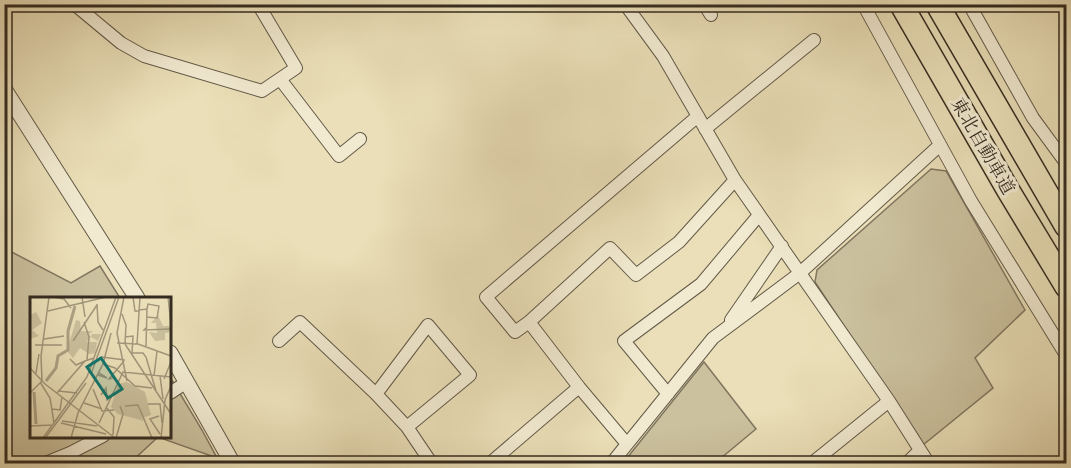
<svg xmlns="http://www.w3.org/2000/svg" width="1071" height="468" font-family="'Old Standard TT','Noto Serif JP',serif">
  <rect width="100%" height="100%" fill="#eadfb8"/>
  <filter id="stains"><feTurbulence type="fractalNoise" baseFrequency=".00333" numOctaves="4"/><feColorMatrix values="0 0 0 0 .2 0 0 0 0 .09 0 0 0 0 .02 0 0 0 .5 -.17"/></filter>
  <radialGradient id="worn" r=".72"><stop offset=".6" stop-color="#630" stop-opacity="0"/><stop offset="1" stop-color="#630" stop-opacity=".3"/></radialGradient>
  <path fill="#cbc19e" stroke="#807660" stroke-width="1.5" d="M931 169 946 171 1025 310 975 358 993 388 923 445 815 282 817 270Z
    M4 248 71 283 100 266 120 298H32V436H170V377L202 430 217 458 158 437 130 463H5Z
    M704 362 756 429 715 463H623Z"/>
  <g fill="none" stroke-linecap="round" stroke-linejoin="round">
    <g stroke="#625947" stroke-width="14">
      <path id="minor" d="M74 4 121 43 144 56 262 91 296 68 258 4
        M625 4 663 56 735 180 889 401 811 464
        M704 4 711 15
        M863 4 971 201 1066 355
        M969 4 1033 118 1066 163
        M280 79 339 156 360 139
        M698 116 486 297 515 332 529 322 610 248 636 275 679 242 735 180
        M705 129 814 40
        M731 320 782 246
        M529 322 579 387
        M279 341 300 322 376 394
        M170 393 187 382
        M668 394 624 341 701 284 759 215
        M889 401 929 464
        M407 427 470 375 428 325 376 394 407 427 432 464
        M43 464 70 453 103 436
        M489 464 579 387 627 444
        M611 464 713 338 800 273 940 145
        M906 464 920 450"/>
    </g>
    <g stroke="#625947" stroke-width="17">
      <path id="tertiary" d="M4 89 137 298
        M170 353 233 464"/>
    </g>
    <g stroke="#352c21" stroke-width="25">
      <path id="motorway" d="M901 4 1008 190 1066 286
        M937 4 1066 226"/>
    </g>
    <use href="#minor" stroke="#f1ead1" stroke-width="12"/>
    <use href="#tertiary" stroke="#f1ead1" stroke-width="15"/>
    <use href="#motorway" stroke="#eadfb8" stroke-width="22"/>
  </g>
  <g text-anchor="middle" stroke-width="6" stroke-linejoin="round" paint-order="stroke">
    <g font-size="18" fill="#352c21" stroke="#f1ead1">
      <text transform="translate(983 146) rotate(60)" y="6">東北自動車道</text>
    </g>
  </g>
  <g transform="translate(30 297)">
    <rect width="141" height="141" fill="#eadfb8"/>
    <path d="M6 15 12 26 2 33 9 39 0 42V18ZM128 18 133 29H141V35L135 36V43L125 44 119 35 127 36 126 26H121ZM46 23 50 24 51 34H63L59 37 61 40 62 37H71L68 44 61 40 56 45H67L65 56 59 57 50 51 43 61 37 54ZM97 85 115 95 121 118 112 121 114 124 88 117 81 110 88 87Z" fill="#cbc19e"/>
    <path fill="none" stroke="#aca285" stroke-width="3" d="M16 84 26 71 28 59 38 53V34L45 9M4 95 6 127"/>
    <path fill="none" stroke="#a2977c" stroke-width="1.5" d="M23 0 34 2 41 11M52 0 55 20M94 0 87 36 97 84M103 0 105 14H109M138 0 141 27M67 7 68 25 73 33M109 13 117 12 116 49M18 14 76 0M92 17 96 28 95 47M116 20 127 21 129 9 118 7 117 12M54 25 59 40 57 63M117 30 114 33 141 32M95 40 103 39 102 56M14 42 34 39M43 44 67 8M87 46 108 47 141 59M95 47 141 117M107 47 110 0M5 48H32M102 56H113L116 60 126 94M72 60 95 63M40 62 46 68 55 64M73 67 81 36M0 71 15 87 85 141M6 76 9 57M61 77 89 0M68 78 77 81 69 76M124 79 127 54M130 79 133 102M83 81 79 82 94 64M134 82 141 65M10 85 20 101 24 126M63 92 72 114 84 113M28 94 47 96M0 96 12 84 11 59 19 0M27 96 55 64 64 61M71 98 76 91 77 104M54 106 72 112M118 107H130L132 126M95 109 108 108 122 141M76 110 84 120 83 138M22 112 30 113 32 100M129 119 120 122 130 137M32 124 67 129M31 126 76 137M69 126 93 75 141 80M0 129 23 128M16 140 56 86M13 141 57 80 86 0M41 141 48 116 73 67 85 71 105 89 122 91M86 141 93 117 90 109M131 141 135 103 141 89"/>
    <path fill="#0f766e" fill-opacity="0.15" stroke="#0f766e" stroke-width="3" d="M71 61 92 92 78 101 57 70Z"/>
    <rect width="141" height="141" fill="none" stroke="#352c21" stroke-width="3"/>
  </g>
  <rect width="1071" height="468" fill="none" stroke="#eadfb8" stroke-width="24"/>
  <rect x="6" y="6" width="1059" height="456" fill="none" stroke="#352c21" stroke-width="3"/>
  <rect x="12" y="12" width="1047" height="444" fill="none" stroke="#352c21" stroke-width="1.5"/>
  <rect width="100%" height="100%" filter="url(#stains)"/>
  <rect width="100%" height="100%" fill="url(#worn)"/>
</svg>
